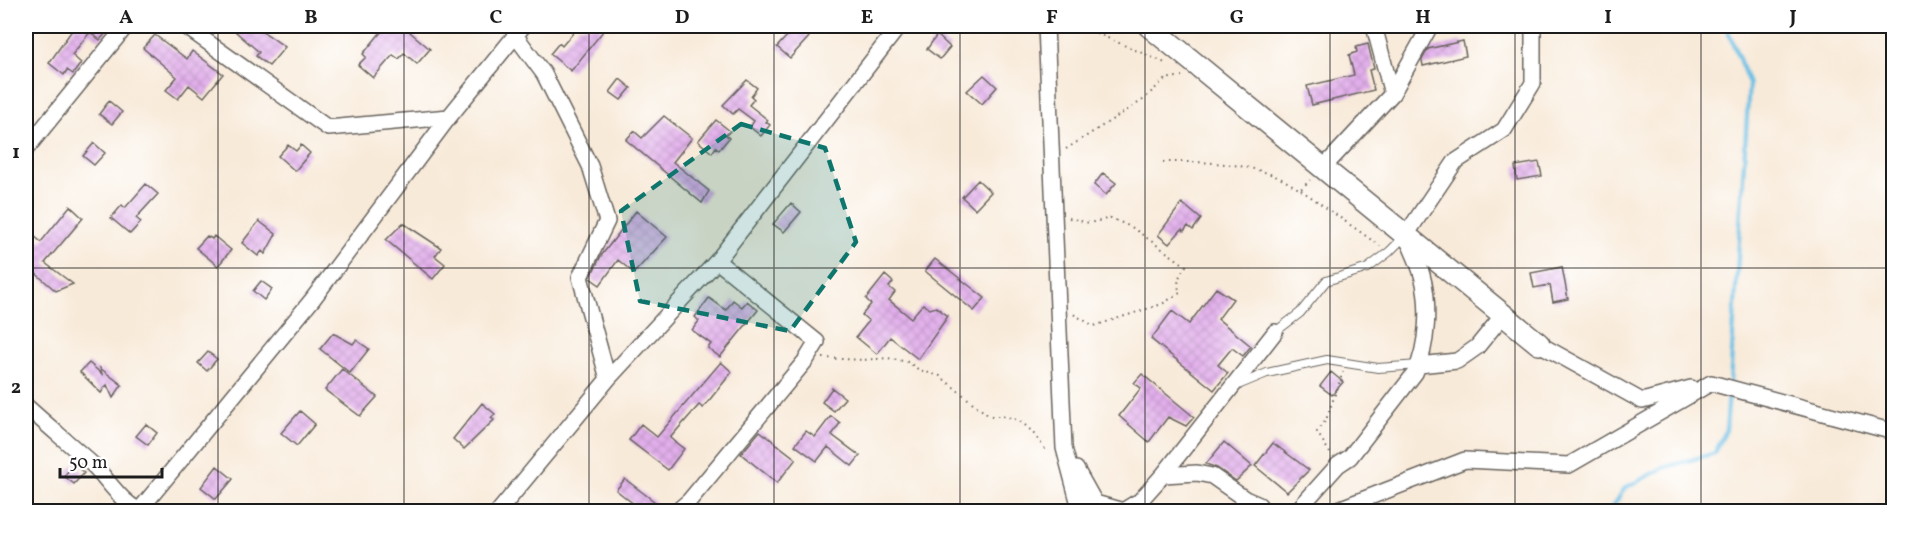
<svg xmlns="http://www.w3.org/2000/svg" width="1919" height="537" font-family="Vollkorn,serif">
  <defs>
    <pattern id="building-cross-hatch" width="8" height="8" patternUnits="userSpaceOnUse" patternTransform="scale(1.5)"><rect width="8" height="8" fill="#e2afeb"/><path d="M0 0l8 8M0 8l8-8" fill="none" stroke="#c196c9"/></pattern>
  </defs>
  <rect width="100%" height="100%" fill="#fff"/>
  <filter id="ink" filterUnits="userSpaceOnUse"><feTurbulence type="fractalNoise" baseFrequency=".0167" numOctaves="2"/><feDisplacementMap in="SourceGraphic" scale="12" xChannelSelector="R" yChannelSelector="G"/><feConvolveMatrix kernelMatrix="1 2 1 2 8 2 1 2 1" color-interpolation-filters="sRGB"/></filter>
  <filter id="wash" filterUnits="userSpaceOnUse"><feTurbulence type="fractalNoise" baseFrequency=".008" numOctaves="4" result="noise"/><feDisplacementMap in="SourceGraphic" scale="24" xChannelSelector="R" yChannelSelector="G"/><feGaussianBlur stdDeviation="1.35" result="paint"/><feColorMatrix in="noise" values="0 0 0 0 0 0 0 0 0 0 0 0 0 0 0 0 0 1.4 0 .05"/><feComposite in="paint" operator="in"/></filter>
  <g filter="url(#wash)">
    <rect width="100%" height="100%" fill="#f8ead9"/>
    <g fill="none" stroke-linecap="round" stroke-linejoin="round">
      <path stroke="#67bfe5" stroke-width="4" d="M1726 26 1749 84 1730 383
        M1609 512 1625 488 1663 468 1715 453 1726 430 1729 393"/>
    </g>
    <g id="blocks">
      <path fill="url(#building-cross-hatch)" d="M75 26H112L100 40 90 32 72 55 81 63 73 74 67 70 64 75 49 63Z
        M241 26H255L285 47 269 66 256 56 259 52 236 32Z
        M386 26H416L410 32 430 49 417 64 404 53 399 59 393 55 373 78 358 65 366 57 363 54Z
        M579 26H598L604 30 571 71 550 54 559 43 562 46Z
        M796 26 809 37 790 58 777 47Z
        M155 35 187 59 192 51 223 74 204 97 189 85 178 99 166 90 177 77 143 48Z
        M937 35 950 47 940 59 927 49Z
        M1463 41 1466 56 1423 66 1422 60 1428 49Z
        M1368 44 1374 69 1369 70 1374 90 1312 105 1307 86 1354 75 1349 55 1357 52 1356 47Z
        M984 75 997 87 982 104 967 91Z
        M620 79 631 88 621 100 610 92Z
        M747 80 757 88 751 96 754 99 749 105 768 120 766 122 770 125 761 136 750 127 754 121 738 109 733 114 723 105Z
        M109 101 122 112 112 124 99 114Z
        M664 116 692 138 673 162 709 191 702 203 626 140 634 131 642 138Z
        M716 120 730 131 726 135 729 138 719 150 716 147 712 153 698 141Z
        M94 143 105 153 94 165 83 156Z
        M288 145 296 151 301 145 310 153 295 171 278 156Z
        M1539 162 1542 176 1517 180 1515 166Z
        M1103 173 1116 183 1106 195 1094 185Z
        M978 180 991 192 975 209 962 197Z
        M146 184 158 194 136 218 141 222 130 234 111 218 122 205 125 208Z
        M791 203 801 212 784 232 773 224Z
        M1182 203 1201 219 1193 230 1188 226 1184 231 1182 229 1169 244 1158 235Z
        M70 206 83 218 45 263 73 284 56 291 26 265V229L41 242Z
        M636 211 667 237 634 273 618 260 600 285 590 278 601 256Z
        M259 221 276 234 265 254 262 251 258 256 242 243Z
        M403 223 441 248 435 256 445 264 433 279 386 240Z
        M207 236 212 239 214 236 231 250 218 266 196 248Z
        M935 259 985 298 974 311 925 271Z
        M1562 267 1568 299 1553 302 1550 285 1534 288 1531 273Z
        M885 275 893 282 889 287 895 292 889 300 911 318 923 304 930 309 936 307 948 316 918 359 890 337 877 354 856 337 869 321 862 315 871 304 866 299Z
        M261 281 272 289 264 300 253 291Z
        M1216 288 1233 299 1218 319 1251 346 1243 356 1232 348 1218 365 1228 373 1214 390 1151 339 1172 311 1189 324Z
        M709 298 726 310 733 300 742 307 747 301 758 310 720 357 708 348 711 344 692 330 699 321 695 317Z
        M333 333 353 344 356 340 369 349 350 373 320 349Z
        M208 352 217 359 207 371 198 363Z
        M721 362 732 372 703 408 699 405 670 438 684 449 668 470 629 440 641 424 657 437Z
        M89 363 102 374 100 368 122 385 113 398 107 385 101 393 80 372Z
        M342 369 377 397 360 416 325 390Z
        M1331 372 1343 382 1332 395 1320 386Z
        M1142 374 1194 417 1186 426 1168 417 1149 442 1119 416 1141 388 1134 383Z
        M832 388 845 398 834 411 822 402Z
        M482 403 495 414 491 418 494 420 464 449 453 439Z
        M300 411 315 424 297 446 281 433Z
        M831 416 840 423 832 435 860 456 852 466 828 447 817 461 795 445 806 431 815 437Z
        M146 424 157 433 148 445 136 436Z
        M760 431 796 459 777 483 741 454Z
        M1224 442 1252 466 1236 481 1217 468 1206 464Z
        M1273 443 1309 470 1287 492 1255 466Z
        M74 464 84 473 74 484 64 476Z
        M217 466 233 479 216 499 201 487Z
        M625 479 659 505 653 512H644L616 490Z"/>
    </g>
  </g>
  <g filter="url(#ink)">
    <use href="#blocks" fill-opacity="0" stroke="#69645e" stroke-width="1.5"/>
    <g fill="none" stroke-linecap="round" stroke-linejoin="round">
      <g stroke="#69645e" stroke-width="10">
        <path id="lane" d="M1275 332 1300 313 1326 281 1368 268 1389 252 1404 237
          M1238 385 1267 373 1327 360 1378 368 1419 365"/>
      </g>
      <g stroke="#69645e" stroke-width="18">
        <path id="street" d="M185 26 328 128 449 117 523 26
          M1046 26 1064 448 1081 512
          M515 35 544 74 590 166 607 221 580 277 608 379
          M1392 94 1430 26
          M26 149 126 26
          M1323 168 1392 94 1374 26
          M1539 344 1642 401 1691 388
          M1419 365 1457 361 1477 347 1503 315
          M26 406C48 426 71 445 93 465 108 479 124 508 145 512
          M1076 469 1095 503 1123 511 1136 503
          M1163 475 1197 473 1212 476 1245 499 1259 505 1264 512
          M138 512 312 300 449 117
          M498 512 608 379 717 261 899 26
          M676 512 689 501 806 360 817 342 717 261
          M1130 512 1163 475 1275 332
          M1296 512 1338 465 1350 457 1415 373C1428 346 1430 304 1422 275 1418 261 1411 248 1406 235L1455 162 1504 130 1533 83V26
          M1331 512 1465 460 1569 465 1711 383 1894 432"/>
      </g>
      <g stroke="#69645e" stroke-width="24">
        <path id="secondary" d="M1149 26 1539 344"/>
      </g>
      <path stroke="#69645e" stroke-width="2" stroke-dasharray="1.5 4.5" stroke-linecap="butt" d="M1080 26 1165 63
        M1066 149 1143 100 1165 79 1182 76
        M1163 162C1210 162 1260 161 1300 190L1310 180
        M1301 190 1380 246
        M1069 218 1089 223 1111 218 1133 228 1186 266C1179 275 1176 282 1180 293L1162 304 1094 326 1073 314
        M823 358 863 360 888 358 908 362 919 370 940 376 989 416C1020 415 1028 425 1045 449H1049
        M1330 453 1317 432 1326 420 1343 372"/>
      <use href="#lane" stroke="#fff" stroke-width="8"/>
      <use href="#street" stroke="#fff" stroke-width="15"/>
      <use href="#secondary" stroke="#fff" stroke-width="21"/>
    </g>
  </g>
  <path fill="#0f766e" fill-opacity="0.2" stroke="#0f766e" stroke-width="4.5" stroke-dasharray="12 8" stroke-linejoin="round" d="M741 124 825 148 856 242 790 331 640 301 621 211Z"/>
  <path fill="none" stroke="#1c1c1c" stroke-width="1.5" stroke-opacity="0.55" d="M218 26V512M404 26V512M589 26V512M774 26V512M960 26V512M1145 26V512M1330 26V512M1515 26V512M1701 26V512M26 268H1894"/>
  <rect width="1919" height="537" fill="none" stroke="#fff" stroke-width="66"/>
  <path d="M60 468v9h102v-9" fill="none" stroke="#1c1c1c" stroke-width="3"/>
  <text x="69" y="468" font-size="18" fill="#1c1c1c" stroke="#ffffff" stroke-width="4.5" paint-order="stroke">50 m</text>
  <rect x="33" y="33" width="1853" height="471" fill="none" stroke="#1c1c1c" stroke-width="2"/>
  <g font-size="20" text-anchor="middle" font-weight="bold" fill="#1c1c1c">
    <text x="126" y="23">A</text>
    <text x="311" y="23">B</text>
    <text x="496" y="23">C</text>
    <text x="682" y="23">D</text>
    <text x="867" y="23">E</text>
    <text x="1052" y="23">F</text>
    <text x="1237" y="23">G</text>
    <text x="1423" y="23">H</text>
    <text x="1608" y="23">I</text>
    <text x="1793" y="23">J</text>
    <text x="16" y="158">1</text>
    <text x="16" y="393">2</text>
  </g>
</svg>
